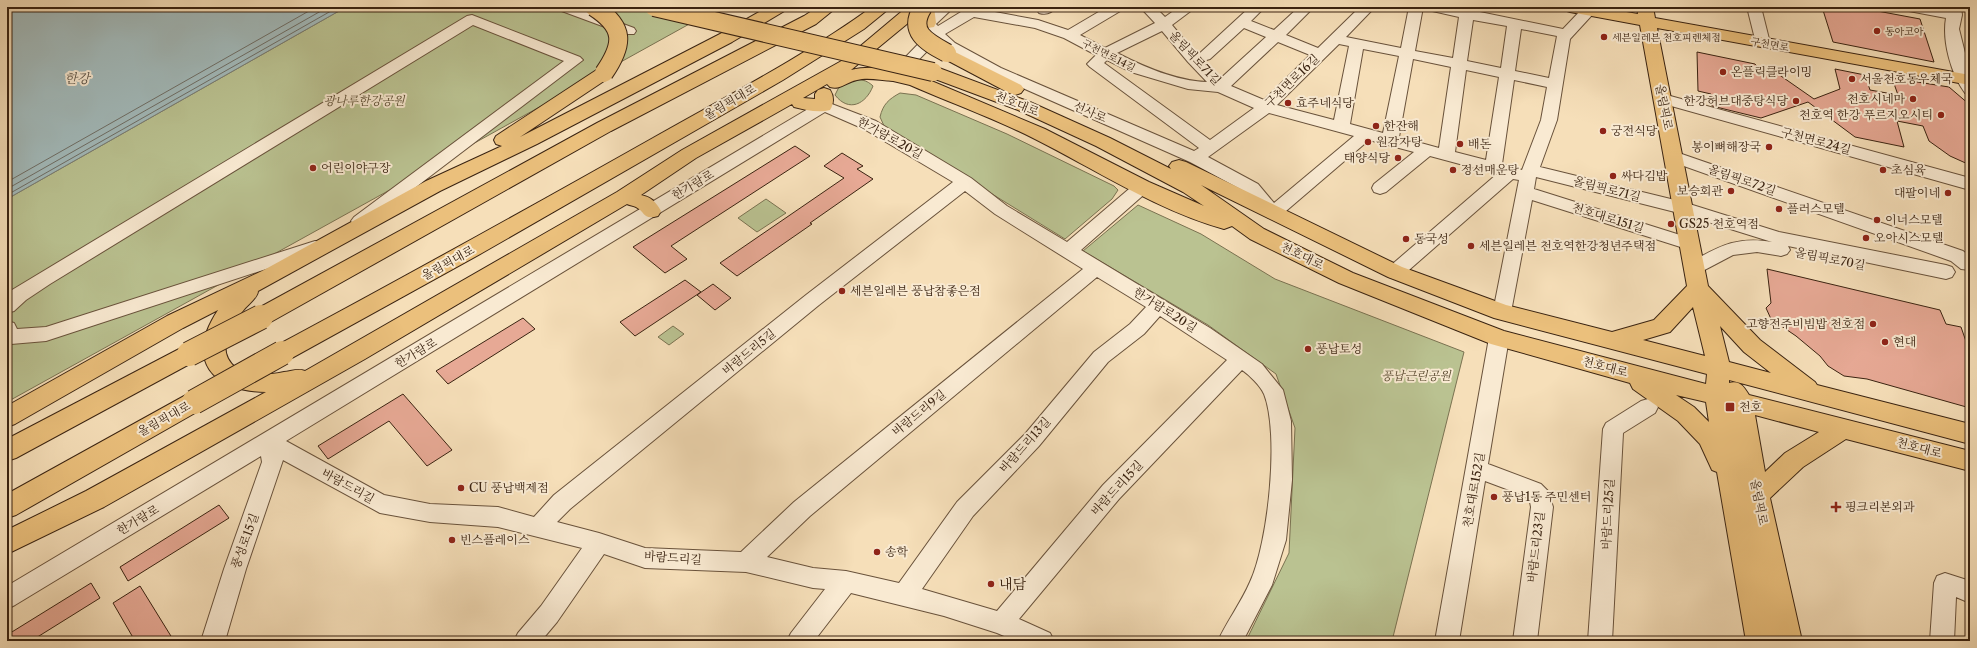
<svg xmlns="http://www.w3.org/2000/svg" width="1977" height="648" font-family="'Libre Caslon Text','Noto Serif KR',serif">
  <rect width="100%" height="100%" fill="#f6dfb9"/>
  <filter id="stains"><feTurbulence type="fractalNoise" baseFrequency=".005" numOctaves="4"/><feColorMatrix values="0 0 0 0 .2 0 0 0 0 .09 0 0 0 0 .02 0 0 0 .5 -.17"/></filter>
  <radialGradient id="worn" r=".72"><stop offset=".6" stop-color="#630" stop-opacity="0"/><stop offset="1" stop-color="#630" stop-opacity=".3"/></radialGradient>
  <path fill="#bac291" stroke="#7a7251" d="M346 7H720L7 402V199Z
    M851 79C860 79 867 80 873 86 866 104 849 113 835 95L839 87Z
    M900 93 916 95 1007 134 1114 186 1118 190 1112 199 1065 239 885 128 880 117C883 104 889 99 900 93Z
    M766 199 786 213 757 232 738 218Z
    M1138 205 1201 234 1275 279 1464 352 1392 641H1246L1289 553 1295 428 1276 374 1208 325 1083 251Z
    M673 326 684 334 669 345 658 337Z"/>
  <path fill="#a2babb" stroke="#787e77" d="M7 7H346L7 199Z"/>
  <g fill="none" stroke-linecap="round" stroke-linejoin="round">
    <path stroke="#6e6e66" stroke-width="1" d="M7 182 316 7
      M7 189 328 7
      M7 195 338 7"/>
  </g>
  <path fill="#e7a995" stroke="#3a2311" d="M1822 7H1856L1920 19 1934 62 1833 42Z
    M1697 52 1755 64 1759 69 1768 67 1814 99 1840 89 1835 69 1865 75 1870 90 1898 95 1892 78 1949 87 1970 105V165L1950 156 1929 141 1923 126 1897 121 1904 147 1855 137 1808 102 1761 118 1712 106 1711 94 1698 91Z
    M795 146 810 156 671 246 687 259 665 273 633 247Z
    M842 153 863 166 857 169 873 179 810 223 812 224 737 276 720 263 844 178 824 166Z
    M1767 269 1940 310 1946 324 1961 327 1970 353V408L1867 379 1844 376 1828 366 1820 356 1796 336 1771 319 1766 308 1771 303Z
    M685 280 701 292 635 336 620 322Z
    M713 284 731 298 715 310 697 295Z
    M523 318 535 329 448 384 436 371Z
    M403 394 452 450 427 466 389 421 328 459 318 446Z
    M219 505 229 518 128 581 120 567Z
    M91 583 100 598 31 641H7V635Z
    M140 586 174 641H135L113 603Z"/>
  <g fill="none" stroke-linecap="round" stroke-linejoin="round">
    <g stroke="#69523b" stroke-width="2">
      <path id="minor" d="M557 7H577L634 28 636 31 634 34H624L559 10Z
        M938 7H954L936 24 938 26 969 7H986L984 10 1038 20 1068 30 1107 7H1124L1122 10 1080 35 1105 48 1155 23 1140 7H1155L1165 17 1179 7H1196L1172 25 1196 54 1200 53 1250 7H1265L1251 21 1274 30 1299 7H1314L1286 35 1318 48 1360 7H1375L1346 37 1401 48 1409 7H1423L1415 51 1453 58 1459 17 1428 10 1426 7H1475V11L1563 29 1583 8H1593L1595 11 1593 14 1570 39 1557 120 1540 167 1683 202 1779 232 1946 265 1952 267 1955 272 1952 277 1946 279 1788 246 1790 250 1787 254 1781 256 1757 252 1733 255 1695 275 1689 273 1686 268 1689 263C1719 247 1735 236 1772 242L1679 213 1536 177 1534 189 1696 240 1699 244 1696 248 1690 250 1532 200 1511 312 1509 317 1502 319 1495 317 1493 312 1519 180 1513 179 1401 277 1395 279 1389 277 1386 272 1389 267 1497 174 1430 156 1386 192 1380 194 1374 192 1372 188 1374 184 1414 152 1369 140 1279 217 1273 219 1267 217 1246 192 1190 162 991 74 945 49 936 42 900 79H890L887 76 890 73 928 34 921 23ZM974 17 1035 28 1064 38 1096 55 1087 64 1090 67 1199 148 1194 151 1001 68 955 43 945 34ZM1473 20 1507 26 1501 68 1467 61ZM1244 28 1266 37 1221 78 1203 61 1210 59ZM1521 29 1557 36 1549 78 1515 71ZM1162 31 1188 62 1207 82C1176 81 1144 67 1117 53ZM1278 42 1310 55 1264 100 1231 86ZM1339 44 1349 46 1334 120 1277 105ZM1363 49 1399 56 1383 133 1350 124ZM1413 59 1451 67 1439 148 1399 137ZM1107 60 1131 72 1188 89 1218 92 1254 108 1210 140 1104 63ZM1466 70 1499 77 1486 160 1455 152ZM1514 80 1547 87 1541 120 1522 170 1502 164ZM1269 113 1354 136 1274 203 1258 184 1208 157Z
        M1039 7H1056C1052 13 1046 15 1039 13L1037 10Z
        M1747 7H1761L1770 43 1768 46H1758L1756 43Z
        M1902 7H1934L1947 9V7H1961L1962 15 1959 29 1970 73V95L1965 93C1951 74 1942 41 1946 18L1909 11 1904 10Z
        M472 15 580 57 583 60 366 225 360 227 354 225 351 221 354 217 564 61 473 25 50 284 26 300 14 311 7 313V295L12 290 467 16Z
        M1663 94 1970 178V190L1657 102 1655 99 1657 96Z
        M824 101 876 121 971 178 1007 206 1067 242 1136 183 1142 181 1148 183 1150 187 1148 191 1081 250 1210 328 1262 364 1283 390 1291 421 1292 480 1286 540 1272 585 1243 641H1218C1227 621 1241 603 1250 582 1268 544 1280 434 1264 394 1260 385 1249 375 1242 370L1119 499 1019 619 1050 633 1054 641H1016L997 633 944 616 851 593 814 641H787L791 633 825 589 813 588 746 572 645 568 604 554 557 622 541 641H514L518 633 541 606 582 548 498 527 430 522 380 513 283 460 246 569 225 641H201L224 569 262 462 261 456 15 605 7 609V586L818 103ZM825 112 864 129 953 182 806 295 554 495 534 517 498 507 430 504 384 495 286 441ZM965 191 995 214 1083 269 794 502 741 552 645 548 599 533 557 522 570 509 819 305ZM1097 277 1146 307 1130 324 1094 352 1025 434 957 502 899 583 846 571 813 568 767 557 810 516ZM1160 316 1227 360 1103 485 997 611 922 589 973 516 1039 446 1108 362 1144 334Z
        M1673 151 1963 251 1970 257V270L1961 269 1951 261 1667 160 1665 156 1667 152Z
        M315 241 321 243 324 247 321 251 46 341 11 344 7 343V321L14 323 17 329 46 327Z
        M1499 331 1506 333 1509 338 1488 464 1541 484 1548 491 1553 507 1537 641H1513L1531 507 1530 502 1525 496 1485 481 1459 641H1435L1489 338 1492 333Z
        M1648 399 1655 401 1658 407 1655 413 1623 433 1612 641H1588L1603 429 1606 423 1641 401Z
        M1945 573 1970 581V603L1956 597 1954 641H1930L1934 583 1937 576Z"/>
    </g>
    <g stroke="#3a2311" stroke-width="2">
      <path id="major" d="M1562 7H1597L1638 14 1637 7H1653L1655 18 1970 75V85L1657 28 1708 286 1760 340 1815 382 1817 385 1970 424V444L1729 380V383C1740 380 1744 387 1749 395L1970 451V471L1846 439 1803 467 1770 498 1802 641H1774L1768 609 1774 641H1746L1717 472 1712 470 1700 444 1678 421 1633 389 1630 383 1491 344 1339 283 1250 239 1232 226 1224 229C1156 210 1095 169 1033 138 993 118 951 103 910 85L889 80 886 76 889 72 895 71 922 77 1045 129 1149 182 1204 206 1183 192 1096 146 1018 110 927 76 924 72 927 68 933 67 939 68 1030 102 1110 138 1171 169 1169 166 1172 162 1179 160 1186 162 1402 267 1506 305 1612 332 1654 320 1687 286 1640 25 1570 12 1564 10ZM1201 185 1388 277 1494 318 1707 374 1706 384 1504 331 1353 273 1264 229ZM1693 307 1705 356 1643 340 1670 332ZM1720 326 1744 352 1771 373 1729 362ZM1676 395 1706 402 1709 422 1694 407ZM1755 415 1819 432 1785 453 1765 472Z"/>
    </g>
    <g stroke="#3a2311" stroke-width="2">
      <path id="highway" d="M768 7H788L786 10 732 42 537 144 440 191 258 291C258 298 247 305 242 312 228 327 216 352 236 368 249 377 270 375 284 372 292 371 298 368 305 371L617 192 682 150 845 59 907 7H934L936 23 934 27 928 28 922 27 920 23 919 14 851 70C867 66 885 68 901 72L904 76 901 80C887 83 871 76 857 80 846 82 841 90 830 87L827 84 803 98 815 99V94L818 90 824 88 830 90C834 96 834 104 830 110 819 113 805 110 794 107L792 104 696 158 641 195C651 197 656 202 661 211L658 216C643 220 646 213 636 207 634 206 629 205 627 204L365 359 104 507 7 554V530L86 491 266 392C212 391 185 360 218 310L183 328 15 424 7 427V406L167 316 262 271 426 181 502 146 496 144 494 140 496 136 598 69 604 68 610 69 613 73 610 77 520 137 720 34Z
        M818 7H837L816 24 611 131 269 323 261 325 253 323 250 317 253 311 597 123 804 16Z
        M872 7H891L864 29 783 80 482 253 290 359 282 362 274 359 271 353 274 347C401 279 527 209 653 138 727 96 803 57 872 7Z
        M947 48 1021 85 1024 89 1021 93 1015 95 1009 93 941 57 938 53 941 49Z
        M189 345 197 348 200 354 197 360 16 458 7 461V439L181 348Z
        M194 393 202 395 206 402 202 409 16 515 7 518V494L186 395Z"/>
    </g>
    <use href="#minor" fill="#f9ead2" fill-rule="evenodd"/>
    <use href="#major" fill="#ebc07c" fill-rule="evenodd"/>
    <use href="#highway" fill="#ebc07c" fill-rule="evenodd"/>
    <g stroke="#3a2311" stroke-width="20" stroke-linecap="butt">
      <path id="major-bridge" d="M654 7 933 72"/>
    </g>
    <g stroke="#3a2311" stroke-width="20" stroke-linecap="butt">
      <path id="highway-bridge-far1" d="M594 7C625 27 624 44 604 73
        M923 7C907 32 927 42 947 53"/>
    </g>
    <g stroke="#3a2311" stroke-width="26" stroke-linecap="butt">
      <path id="highway-bridge" d="M189 354 261 317
        M194 402 282 353"/>
    </g>
    <use href="#major-bridge" stroke="#ebc07c" stroke-width="18"/>
    <use href="#highway-bridge-far1" stroke="#ebc07c" stroke-width="18"/>
    <use href="#highway-bridge" stroke="#ebc07c" stroke-width="24"/>
  </g>
  <g fill="#8f2418" stroke="#f9ead2" stroke-width="1.5">
    <circle cx="1877" cy="31" r="4"/>
    <circle cx="1604" cy="37" r="4"/>
    <circle cx="1723" cy="72" r="4"/>
    <circle cx="1852" cy="79" r="4"/>
    <circle cx="1913" cy="99" r="4"/>
    <circle cx="1796" cy="101" r="4"/>
    <circle cx="1288" cy="103" r="4"/>
    <circle cx="1941" cy="115" r="4"/>
    <circle cx="1376" cy="126" r="4"/>
    <circle cx="1603" cy="131" r="4"/>
    <circle cx="1368" cy="142" r="4"/>
    <circle cx="1460" cy="144" r="4"/>
    <circle cx="1769" cy="147" r="4"/>
    <circle cx="1398" cy="158" r="4"/>
    <circle cx="313" cy="168" r="4"/>
    <circle cx="1453" cy="170" r="4"/>
    <circle cx="1883" cy="170" r="4"/>
    <circle cx="1613" cy="176" r="4"/>
    <circle cx="1731" cy="191" r="4"/>
    <circle cx="1948" cy="193" r="4"/>
    <circle cx="1779" cy="209" r="4"/>
    <circle cx="1877" cy="220" r="4"/>
    <circle cx="1671" cy="224" r="4"/>
    <circle cx="1866" cy="238" r="4"/>
    <circle cx="1406" cy="239" r="4"/>
    <circle cx="1471" cy="246" r="4"/>
    <circle cx="842" cy="291" r="4"/>
    <circle cx="1873" cy="324" r="4"/>
    <circle cx="1885" cy="342" r="4"/>
    <circle cx="1308" cy="349" r="4"/>
    <rect x="1725" y="402" width="10" height="10" rx="2"/>
    <circle cx="461" cy="488" r="4"/>
    <circle cx="1494" cy="497" r="4"/>
    <path d="M1834 501h4v4h4v4h-4v4h-4v-4h-4v-4h4z"/>
    <circle cx="452" cy="540" r="4"/>
    <circle cx="877" cy="552" r="4"/>
    <circle cx="991" cy="584" r="4"/>
  </g>
  <g text-anchor="middle" stroke-width="4" stroke-linejoin="round" paint-order="stroke">
    <g font-size="10" fill="#3a2311" stroke="#f9ead2" text-anchor="start">
      <text x="1885" y="35">동아코아</text>
      <text x="1612" y="41">세븐일레븐 천호피렌체점</text>
    </g>
    <g font-size="10" fill="#3a2311" stroke="#f9ead2">
      <text transform="translate(1770 44) rotate(10)" y="4">구천면로</text>
      <text transform="translate(1109 55) rotate(27)" y="4">구천면로14길</text>
    </g>
    <g font-size="12" fill="#3a2311" stroke="#f9ead2">
      <text transform="translate(1195 58) rotate(47)" y="4">올림픽로71길</text>
      <text transform="translate(1292 81) rotate(-44)" y="4">구천면로16길</text>
      <text transform="translate(730 102) rotate(-30)" y="4">올림픽대로</text>
      <text transform="translate(1017 104) rotate(22)" y="4">천호대로</text>
      <text transform="translate(1664 107) rotate(79)" y="4">올림픽로</text>
      <text transform="translate(1090 112) rotate(23)" y="4">선사로</text>
      <text transform="translate(890 138) rotate(29)" y="4">한가람로20길</text>
      <text transform="translate(1816 141) rotate(15)" y="4">구천면로24길</text>
      <text transform="translate(1742 180) rotate(19)" y="4">올림픽로72길</text>
      <text transform="translate(693 185) rotate(-31)" y="4">한가람로</text>
      <text transform="translate(1607 189) rotate(14)" y="4">올림픽로71길</text>
      <text transform="translate(1608 218) rotate(17)" y="4">천호대로151길</text>
      <text transform="translate(1302 256) rotate(26)" y="4">천호대로</text>
      <text transform="translate(1830 259) rotate(11)" y="4">올림픽로70길</text>
      <text transform="translate(448 263) rotate(-29)" y="4">올림픽대로</text>
      <text transform="translate(1165 310) rotate(32)" y="4">한가람로20길</text>
      <text transform="translate(749 352) rotate(-39)" y="4">바람드리5길</text>
      <text transform="translate(416 353) rotate(-31)" y="4">한가람로</text>
      <text transform="translate(1605 367) rotate(15)" y="4">천호대로</text>
      <text transform="translate(919 413) rotate(-39)" y="4">바람드리9길</text>
      <text transform="translate(164 419) rotate(-29)" y="4">올림픽대로</text>
      <text transform="translate(1025 445) rotate(-48)" y="4">바람드리13길</text>
      <text transform="translate(1919 448) rotate(15)" y="4">천호대로</text>
      <text transform="translate(348 486) rotate(29)" y="4">바람드리길</text>
      <text transform="translate(1117 488) rotate(-47)" y="4">바람드리15길</text>
      <text transform="translate(1474 490) rotate(-80)" y="4">천호대로152길</text>
      <text transform="translate(1759 502) rotate(79)" y="4">올림픽로</text>
      <text transform="translate(1608 514) rotate(-87)" y="4">바람드리25길</text>
      <text transform="translate(138 520) rotate(-31)" y="4">한가람로</text>
      <text transform="translate(245 541) rotate(-70)" y="4">풍성로15길</text>
      <text transform="translate(1536 547) rotate(-83)" y="4">바람드리23길</text>
      <text transform="translate(673 558) rotate(4)" y="4">바람드리길</text>
    </g>
    <g font-size="12" fill="#3a2311" stroke="#f9ead2" text-anchor="start">
      <text x="1731" y="76">온플릭클라이밍</text>
      <text x="1860" y="83">서울천호동우체국</text>
      <text x="1905" y="103" text-anchor="end">천호시네마</text>
      <text x="1788" y="105" text-anchor="end">한강허브대중탕식당</text>
      <text x="1296" y="107">효주네식당</text>
      <text x="1933" y="119" text-anchor="end">천호역 한강 푸르지오시티</text>
      <text x="1384" y="130">한잔해</text>
      <text x="1611" y="135">궁전식당</text>
      <text x="1376" y="146">원감자탕</text>
      <text x="1468" y="148">배돈</text>
      <text x="1761" y="151" text-anchor="end">봉이뼈해장국</text>
      <text x="1390" y="162" text-anchor="end">태양식당</text>
      <text x="321" y="172">어린이야구장</text>
      <text x="1461" y="174">정선매운탕</text>
      <text x="1891" y="174">초심육</text>
      <text x="1621" y="180">싸다김밥</text>
      <text x="1723" y="195" text-anchor="end">보승회관</text>
      <text x="1940" y="197" text-anchor="end">대팔이네</text>
      <text x="1787" y="213">플러스모텔</text>
      <text x="1885" y="224">이너스모텔</text>
      <text x="1679" y="228">GS25 천호역점</text>
      <text x="1874" y="242">오아시스모텔</text>
      <text x="1414" y="243">동국성</text>
      <text x="1479" y="250">세븐일레븐 천호역한강청년주택점</text>
      <text x="850" y="295">세븐일레븐 풍납참좋은점</text>
      <text x="1865" y="328" text-anchor="end">고향전주비빔밥 천호점</text>
      <text x="1893" y="346">현대</text>
      <text x="1316" y="353">풍납토성</text>
      <text x="1739" y="411">천호</text>
      <text x="469" y="492">CU 풍납백제점</text>
      <text x="1502" y="501">풍납1동 주민센터</text>
      <text x="1845" y="511">핑크리본외과</text>
      <text x="460" y="544">빈스플레이스</text>
      <text x="885" y="556">송학</text>
    </g>
    <g font-size="12" font-style="italic" fill="#5a4b31" stroke="#f9ead2">
      <text x="364" y="105">광나루한강공원</text>
      <text x="1416" y="380">풍납근린공원</text>
    </g>
    <g font-size="13" font-style="italic" fill="#595044" stroke="#f9ead2">
      <text x="77" y="83">한강</text>
    </g>
    <g font-size="14" fill="#3a2311" stroke="#f9ead2" text-anchor="start">
      <text x="999" y="589">내담</text>
    </g>
  </g>
  <rect width="1977" height="648" fill="none" stroke="#f6dfb9" stroke-width="24"/>
  <rect x="8" y="8" width="1961" height="632" fill="none" stroke="#3a2311" stroke-width="2"/>
  <rect x="12" y="12" width="1953" height="624" fill="none" stroke="#3a2311"/>
  <rect width="100%" height="100%" filter="url(#stains)"/>
  <rect width="100%" height="100%" fill="url(#worn)"/>
</svg>
